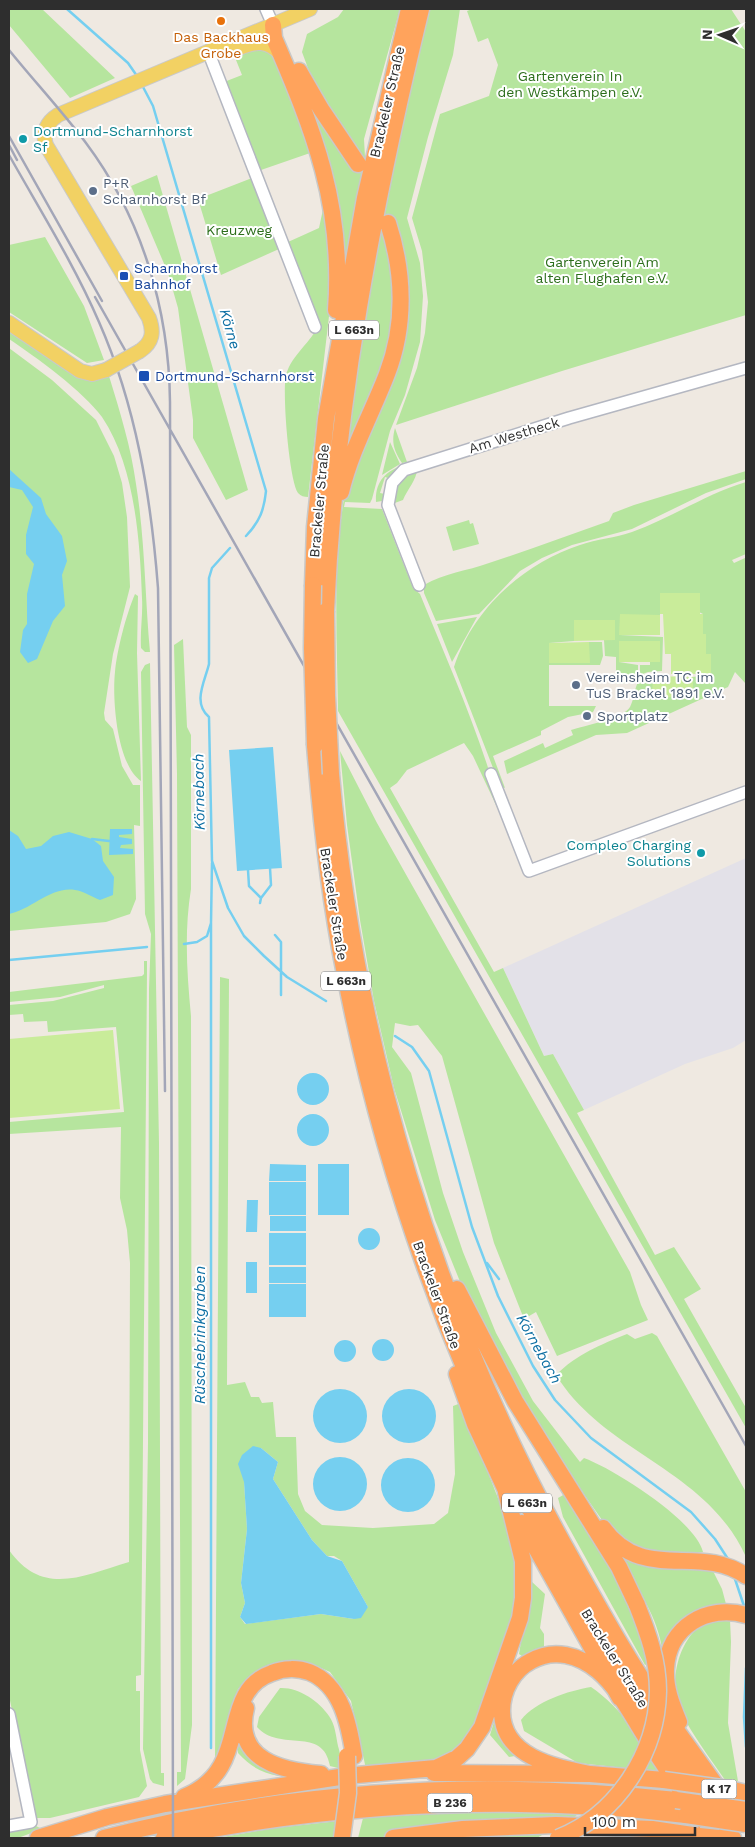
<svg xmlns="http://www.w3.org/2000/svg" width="755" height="1847" font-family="'Work Sans',sans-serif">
  <rect width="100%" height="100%" fill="#efe9e1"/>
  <path fill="#e3e1e8" d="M746 858V1040L733 1048 685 1064 584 1110 553 1054 544 1056 503 968Z"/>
  <path fill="#b6e59e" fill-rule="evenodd" d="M9 9H42L115 78 70 98 9 25Z
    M344 9H400L364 139 365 157 343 276 299 85 319 98 302 52 307 34 338 17Z
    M429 9H460L453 55 428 137 407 218 420 263 423 296 420 342 405 395 390 431 372 499 370 503 345 502 344 507 382 509 413 588 420 594C450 668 484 742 503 820L473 756 464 743 407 770 397 783 390 788 494 972 503 968 544 1056 553 1054 584 1110 577 1113 655 1255 674 1247 701 1289 684 1299 746 1408V1428L338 711C337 637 332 561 346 487L392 371 397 282 392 343 344 465 348 422 384 206Z
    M472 9H731L746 32V315L562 371 396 425 417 368 425 333 428 302 422 251 412 218 440 114 489 96 498 65 488 38 478 42 467 11Z
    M252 48 266 50 274 57 313 152 261 170 224 82 242 75 234 55Z
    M157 175 248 490 226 500 193 438V420L178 308 168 273 131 186Z
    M252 178 279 249 221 275 198 199Z
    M325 200 331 299 308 497C304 497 301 496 298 493 289 480 282 392 286 375 292 354 311 343 319 324L288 242 319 228Z
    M45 237 84 306 104 360 87 363 9 312V245Z
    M9 331 109 376C120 412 131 447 136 484 145 539 145 598 150 652H145L141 648C140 631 143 615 142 598 140 541 135 466 102 417 83 391 36 357 9 339Z
    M9 348 52 380 96 420 114 456 122 483 127 517 130 587 113 654 104 713 105 720 113 729 122 766 133 785H140V826L134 825 136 899 130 914 106 922 9 931Z
    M395 428 407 462 402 463C394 451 391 442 395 428Z
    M390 442 400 464 382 475Z
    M404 465 391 479 385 477 380 493 385 494 382 501 376 502C375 482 385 471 404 465Z
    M417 468C418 478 407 490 403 500L392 504C392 485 401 477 417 468Z
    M746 471V479L706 493 632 529 572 545 542 558 520 571 479 614 436 621 424 593V585C444 573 467 571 489 563 529 550 569 535 609 521L613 513 634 505Z
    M746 482V554L732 560 734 563 745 558 746 561V684L735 672 728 687 627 733 596 735 507 774 504 761 543 743 545 748 573 735 571 730C584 726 624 718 630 707 636 696 633 684 644 675L666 674 668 676H653L693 697V677L711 674V654H706V635L703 634V614L660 593V615H620V635L663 637 662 671 648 672 640 675V665H650V662H660V642L619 641V662L638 665V677L626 683 616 684V657L605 656 604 640H615V620H574V641L549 643 589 663V642H602L603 656 600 665H549V706H596L593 712 568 717 541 731V735L493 756 505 788 500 786 454 667C473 609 523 564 580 545 597 539 615 538 632 532 671 518 706 494 746 482Z
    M469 520 470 524 473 523 479 544 453 551 446 527Z
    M135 594 138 596 137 653 141 781C117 765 112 699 115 672 117 650 126 615 135 594Z
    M477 617 452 662 437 624Z
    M183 639 187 727 191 735V889C184 932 187 974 191 1016L192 1725 185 1779 177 1786V1772H181L177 774 174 645Z
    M150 663 159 1143 161 1773H164V1786L153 1783 150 1779 143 1749 148 1443 149 989 151 934 145 914 141 672 145 665Z
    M340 751 377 823 630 1272 641 1305 648 1320 557 1356 536 1312 524 1319 494 1243 442 1056 418 1025 410 1026 395 1023 392 1047 411 1073 443 1193 463 1252 496 1333 533 1401 580 1462 584 1458C614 1469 695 1520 703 1552L683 1554 643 1551 609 1530 551 1447 474 1316 435 1220 394 1088 374 1001 360 920 347 825Z
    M144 961H147V972L141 1675 136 1676V1691H140V1750L147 1786 139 1797 50 1818H35L9 1696V1550C43 1598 84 1575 129 1562L130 1263 127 1230 120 1198 121 1127 9 1134V1122L124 1112 116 1027 48 1032 47 1021 24 1022 23 1014 9 1015V1005L53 1001 104 988V985L60 997 9 1002V992L142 976 144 974Z
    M220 977 229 979 227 1385 245 1382 251 1397H259L262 1403 273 1402 276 1437H296L298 1494 305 1511 322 1525 373 1528 434 1524 448 1513 455 1474 453 1406 461 1403 508 1524 516 1562 514 1611 470 1737 445 1759 366 1769 351 1701 330 1672 308 1662H284L263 1667 238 1689 227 1733 215 1761ZM261 1448 278 1462 273 1479 312 1540 327 1556H334L342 1561 368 1607 354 1619 321 1614 245 1624 240 1617 245 1603 241 1583 247 1529 244 1482Z
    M652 1333 657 1336 746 1492V1557C706 1468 605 1454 556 1375 577 1354 600 1345 627 1334L635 1339Z
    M565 1494 622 1585 650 1663 645 1665 563 1517 558 1498Z
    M627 1558 712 1569 722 1589 726 1604 717 1606 663 1657C661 1624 641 1593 624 1565Z
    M531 1581 545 1594 540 1628 544 1634V1647L522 1656 519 1654Z
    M716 1620H730L731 1642 728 1723 738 1781 725 1780C710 1758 693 1736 681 1712 668 1686 677 1643 701 1625 705 1623 711 1622 716 1620Z
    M591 1687C622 1708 642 1741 663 1772L578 1763 524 1731 521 1720C536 1701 568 1691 591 1687Z
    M280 1688C298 1687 319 1701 329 1716 335 1724 336 1736 338 1746 340 1753 342 1761 338 1768L330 1766C323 1725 280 1753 257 1727L259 1717Z
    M494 1722H497L515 1756 509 1757 490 1735Z
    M242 1742 281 1772 279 1776C261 1773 250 1766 238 1753V1746Z
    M461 1812 578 1814 570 1821 393 1834 380 1838H358L363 1818Z
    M338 1821 335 1838H217L275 1828Z
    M34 1825 42 1829 18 1838H9V1831Z
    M538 1831 542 1835 537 1838H424Z"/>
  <path fill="#c9ec9a" d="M660 593H700V614H703V634H706V654H711V674H671V654H665L663 614H660Z
    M620 614 660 615V635H619Z
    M574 620H615V640L574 641Z
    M619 641H660V662H619Z
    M589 642 590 663H549V643Z
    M653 676 693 677V697H652Z
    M113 1030 120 1109 9 1118V1039Z"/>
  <path fill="#75cff0" d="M9 469 41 498 46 514 62 536 67 561 62 575 65 606 53 621 37 659 28 663 20 652 23 630 27 624V594L34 564 26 554V535L33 507 22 490 9 487Z
    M273 747 282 868 237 871 229 750Z
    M110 829H132V834L119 835V837L132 839V844L121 845 120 848 133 849V854L109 855Z
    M9 830 18 836 26 849 41 846 53 836 69 832 92 839 101 846 103 861 114 877 113 895 100 900C92 897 83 891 75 890 51 886 31 910 9 914Z
    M297 1089a16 16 0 1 1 32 0a16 16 0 1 1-32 0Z
    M297 1130a16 16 0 1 1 32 0a16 16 0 1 1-32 0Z
    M270 1164 306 1165V1181H269Z
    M318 1164H349V1215H318Z
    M269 1182H306V1215H269Z
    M247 1200H258L257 1232H246Z
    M270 1216H306V1231H270Z
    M358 1239a11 11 0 1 1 22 0a11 11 0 1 1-22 0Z
    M269 1233H306V1265H269Z
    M246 1262H257V1293H246Z
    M269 1267H306V1283H269Z
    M269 1284H306V1317H269Z
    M372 1350a11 11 0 1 1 22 0a11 11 0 1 1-22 0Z
    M334 1351a11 11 0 1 1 22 0a11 11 0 1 1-22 0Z
    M313 1416a27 27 0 1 1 54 0a27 27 0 1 1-54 0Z
    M382 1416a27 27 0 1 1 54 0a27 27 0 1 1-54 0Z
    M253 1446 261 1448 278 1462 273 1479 312 1540 327 1556 342 1561 368 1607 361 1618 354 1619 321 1614 246 1624 240 1617 245 1603 241 1583 247 1529 244 1482 238 1464 242 1455Z
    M313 1484a27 27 0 1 1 54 0a27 27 0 1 1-54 0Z
    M381 1485a27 27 0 1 1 54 0a27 27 0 1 1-54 0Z"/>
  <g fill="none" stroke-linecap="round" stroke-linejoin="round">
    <path stroke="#75cff0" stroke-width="2.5" d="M67 9 128 63 137 76
      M142 85 153 106 266 491C264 510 260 521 246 536
      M230 548 212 568 209 578V664C205 681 192 703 209 717L212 861 228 908 244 936 264 956 287 977 326 1001
      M92 839 109 841
      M248 870 249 886 261 898
      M260 903 261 898 271 885 270 868
      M275 935 281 942V995
      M184 944 197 942 207 936 211 923 212 863
      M9 960 147 947
      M395 1036 412 1047 429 1071 472 1227 498 1296 533 1366 555 1400 591 1438 691 1512 715 1539 728 1559
      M487 1263 499 1279
      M735 1579 745 1609
      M746 1668 744 1717 746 1747
      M211 1748V923"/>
    <g stroke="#b4b7c1" stroke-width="14">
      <path id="minor" d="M266 9 273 25
        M208 51 315 327
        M419 585 388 505 392 483 404 470 569 418 746 368
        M491 774 529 871 746 792
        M9 1714 31 1822 9 1826"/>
    </g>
    <g stroke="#c9c9c9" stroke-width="16">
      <path id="major" d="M239 48C256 41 267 40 281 54
        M9 323 80 371 92 374 106 370
        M140 351C153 342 154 332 149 318L46 145C42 132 47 122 58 115L310 9"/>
    </g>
    <g stroke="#c9c9c9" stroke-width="19">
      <path id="highway" d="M273 25 274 38C314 131 344 206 336 310
        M299 71 321 109 358 164
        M341 492C351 450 372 413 387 374 406 325 404 272 388 223
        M313 585 315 527 326 419 365 198 409 9
        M326 611C335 407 373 207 421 9
        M315 745C321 820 329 895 344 969 380 1160 446 1347 535 1519 592 1630 662 1735 733 1838
        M331 774C355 1046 435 1314 569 1554 600 1610 632 1667 669 1720 692 1752 716 1784 738 1818
        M457 1289 515 1401 619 1567 637 1605
        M457 1374 475 1424 511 1501
        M522 1523 620 1698
        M603 1528C643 1584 699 1543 746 1576
        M246 1708C233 1760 282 1771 321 1774
        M679 1722C672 1705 665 1688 666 1669 668 1627 707 1604 746 1615
        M434 1773 590 1774 664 1780
        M590 1774C555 1767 502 1757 502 1711 502 1691 513 1670 531 1661 554 1648 579 1655 598 1671 618 1688 631 1714 645 1736 668 1771 691 1806 717 1838
        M729 1789 746 1793
        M184 1797C199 1791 213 1780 221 1766 240 1734 231 1687 272 1673 284 1668 298 1668 309 1672 342 1685 349 1725 354 1756
        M38 1838 107 1817 165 1804 346 1776 436 1768 457 1758 467 1749 482 1727 520 1618 523 1598V1561L506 1492
        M104 1838C291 1789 484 1779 676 1800
        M164 1838C337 1803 511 1794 686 1815
        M393 1838 463 1829 556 1825 652 1829 699 1836"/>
    </g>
    <use href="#minor" stroke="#fff" stroke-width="11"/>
    <use href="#major" stroke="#f2d163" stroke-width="14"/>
    <use href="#highway" stroke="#ffa35c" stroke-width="16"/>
    <path stroke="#a3a6b8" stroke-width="2.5" d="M9 50C34 81 62 111 86 143 142 218 169 309 170 402L173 1838
      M9 136 102 301
      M9 145 17 160
      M9 155C40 210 74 264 99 322 136 406 151 497 158 588L165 1091
      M95 297 746 1446"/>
    <g stroke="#c9c9c9" stroke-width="16" stroke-linecap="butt">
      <path id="major-bridge" d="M106 370 140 351"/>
    </g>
    <g stroke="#c9c9c9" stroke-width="19" stroke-linecap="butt">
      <path id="highway-bridge" d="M313 585 312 648 315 745
        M326 611 327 696 331 774
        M664 1780 729 1789
        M676 1800 746 1810
        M686 1815 746 1824
        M699 1836 718 1838
        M342 1838 348 1793 347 1756
        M558 1838C617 1815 657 1753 658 1691 658 1660 648 1633 637 1605"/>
    </g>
    <use href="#major-bridge" stroke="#f2d163" stroke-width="14"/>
    <use href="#highway-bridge" stroke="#ffa35c" stroke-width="16"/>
  </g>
  <circle fill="#e8710a" stroke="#fff" stroke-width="2" cx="221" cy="21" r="5"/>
  <g fill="#0f9aa8" stroke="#fff" stroke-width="2">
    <circle cx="23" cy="139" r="5"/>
    <circle cx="701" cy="853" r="5"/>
  </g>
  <g fill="#5c6f8a" stroke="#fff" stroke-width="2">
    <circle cx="93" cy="191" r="5"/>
    <circle cx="576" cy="685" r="5"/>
    <circle cx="587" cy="716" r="5"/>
  </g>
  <g fill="#1a4fb4" stroke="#fff" stroke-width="2">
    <rect x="119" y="271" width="10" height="10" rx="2.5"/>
    <rect x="138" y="370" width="12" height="12" rx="2.5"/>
  </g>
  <g text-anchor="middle" stroke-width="4" stroke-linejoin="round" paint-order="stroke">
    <g fill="#fff" stroke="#6d6d6d" stroke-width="1">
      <rect x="329" y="320.5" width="50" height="19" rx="4"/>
      <rect x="321" y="971.5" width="50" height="19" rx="4"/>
      <rect x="502" y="1493.5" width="50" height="19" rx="4"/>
      <rect x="701.5" y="1779.5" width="35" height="19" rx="4"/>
      <rect x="427.5" y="1793.5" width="45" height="19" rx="4"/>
    </g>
    <g font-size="12" font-weight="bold" fill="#2e2e2e">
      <text x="354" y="334">L 663n</text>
      <text x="346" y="985">L 663n</text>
      <text x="527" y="1507">L 663n</text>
      <text x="719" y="1793">K 17</text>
      <text x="450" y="1807">B 236</text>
    </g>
    <g font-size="14" fill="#c56008" stroke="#fff">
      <text x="221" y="42">Das Backhaus<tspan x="221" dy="16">Grobe</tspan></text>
    </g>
    <g font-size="14" fill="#2c6e1b" stroke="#fff">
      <text x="570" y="81">Gartenverein In<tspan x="570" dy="16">den Westkämpen e.V.</tspan></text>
      <text x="239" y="235">Kreuzweg</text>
      <text x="602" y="267">Gartenverein Am<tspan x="602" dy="16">alten Flughafen e.V.</tspan></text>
    </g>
    <g font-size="14" fill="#2e2e2e" stroke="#fff">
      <text transform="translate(387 102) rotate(-77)" y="5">Brackeler Straße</text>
      <text transform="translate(514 435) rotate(-17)" y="5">Am Westheck</text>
      <text transform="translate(319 501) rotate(-85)" y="5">Brackeler Straße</text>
      <text transform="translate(334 904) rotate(81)" y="5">Brackeler Straße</text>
      <text transform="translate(437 1295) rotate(70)" y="5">Brackeler Straße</text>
      <text transform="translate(615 1658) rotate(58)" y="5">Brackeler Straße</text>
    </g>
    <g font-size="14" fill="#0d838f" stroke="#fff" text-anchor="start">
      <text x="33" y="136">Dortmund-Scharnhorst<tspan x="33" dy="16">Sf</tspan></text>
      <text x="691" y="850" text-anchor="end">Compleo Charging<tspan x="691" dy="16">Solutions</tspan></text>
    </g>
    <g font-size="14" fill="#4e5e75" stroke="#fff" text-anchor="start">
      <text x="103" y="188">P+R<tspan x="103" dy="16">Scharnhorst Bf</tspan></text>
      <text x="586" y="682">Vereinsheim TC im<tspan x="586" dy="16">TuS Brackel 1891 e.V.</tspan></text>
      <text x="597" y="721">Sportplatz</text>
    </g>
    <g font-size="14" fill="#164399" stroke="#fff" text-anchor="start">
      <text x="134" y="273">Scharnhorst<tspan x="134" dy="16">Bahnhof</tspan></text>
      <text x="155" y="381">Dortmund-Scharnhorst</text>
    </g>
    <g font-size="15" font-style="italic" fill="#0d6fa3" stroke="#fff">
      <text transform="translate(230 329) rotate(74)" y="5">Körne</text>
      <text transform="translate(199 792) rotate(-91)" y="5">Körnebach</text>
      <text transform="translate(200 1335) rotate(-90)" y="5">Rüschebrinkgraben</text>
      <text transform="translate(539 1349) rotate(61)" y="5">Körnebach</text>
    </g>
  </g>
  <rect width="755" height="1847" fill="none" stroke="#2e2e2e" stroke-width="20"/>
  <g transform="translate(720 35) rotate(272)" stroke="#ffffff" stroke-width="4" paint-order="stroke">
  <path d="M0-4L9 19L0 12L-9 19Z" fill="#2e2e2e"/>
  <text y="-8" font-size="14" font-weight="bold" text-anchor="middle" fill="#2e2e2e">N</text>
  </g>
  <path d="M585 1827v8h110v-8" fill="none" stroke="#2e2e2e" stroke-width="2.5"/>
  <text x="592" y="1827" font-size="15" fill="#2e2e2e" stroke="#ffffff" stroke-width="4" paint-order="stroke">100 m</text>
</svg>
